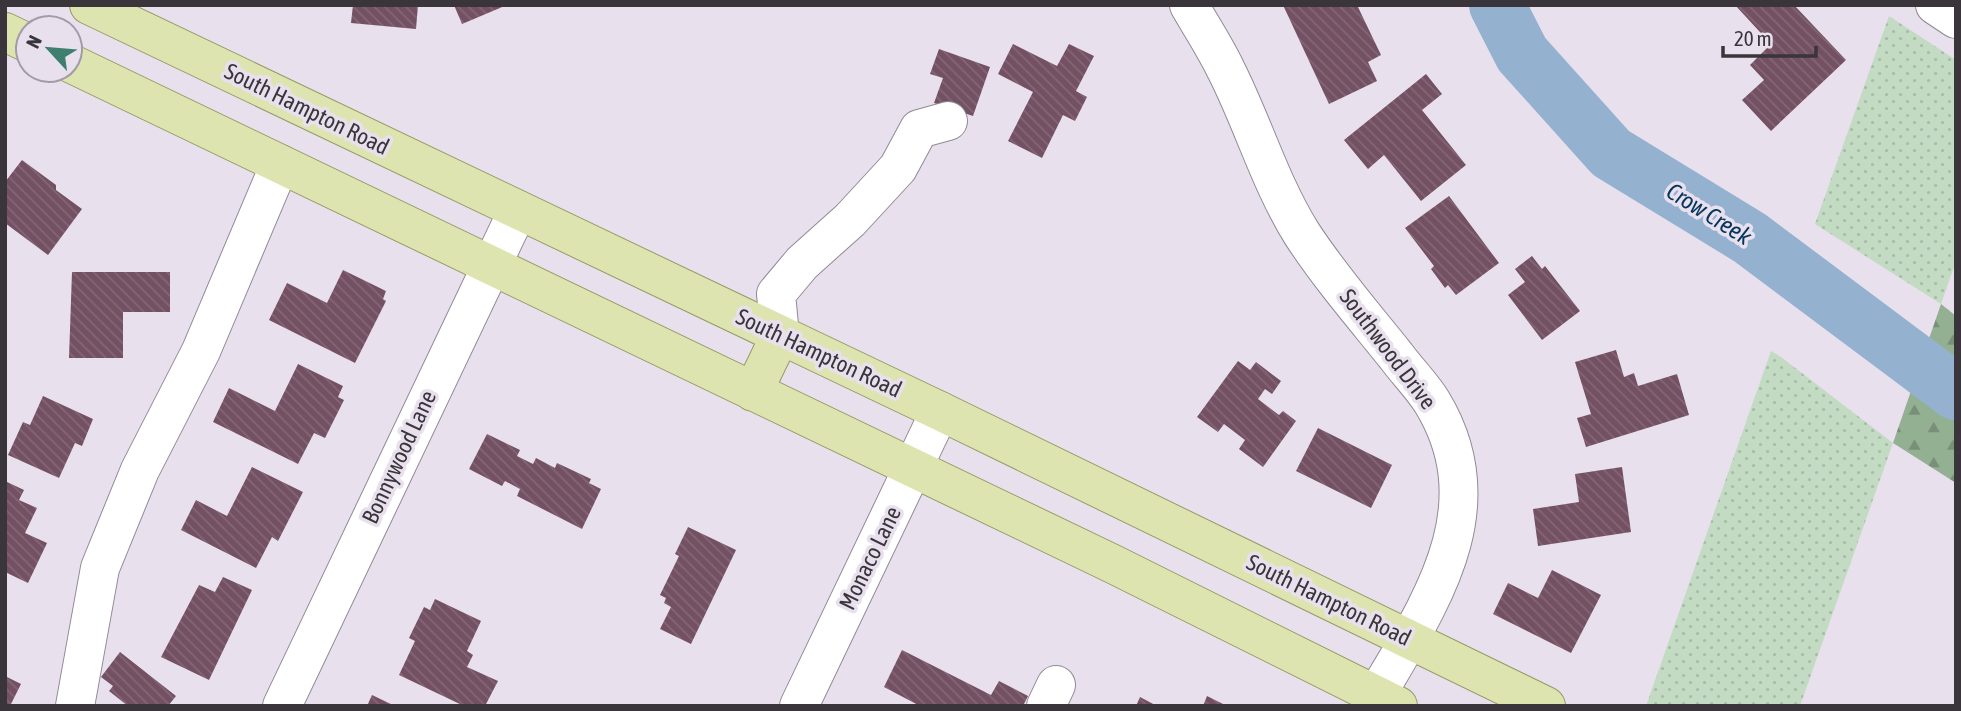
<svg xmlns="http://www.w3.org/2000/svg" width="1961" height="711" font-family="'Asap Condensed',sans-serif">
  <defs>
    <pattern id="green-dots" width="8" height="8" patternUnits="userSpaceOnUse" patternTransform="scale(1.75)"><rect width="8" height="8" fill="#c2dbc2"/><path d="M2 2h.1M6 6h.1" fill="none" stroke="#a7bda8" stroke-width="1.8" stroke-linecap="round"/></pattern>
    <pattern id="forest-firs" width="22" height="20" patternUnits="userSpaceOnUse" patternTransform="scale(1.75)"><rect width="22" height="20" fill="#93b092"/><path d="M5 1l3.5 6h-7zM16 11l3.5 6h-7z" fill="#799078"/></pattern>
    <pattern id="building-back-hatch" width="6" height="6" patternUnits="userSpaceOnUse" patternTransform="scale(1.75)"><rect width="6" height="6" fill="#735062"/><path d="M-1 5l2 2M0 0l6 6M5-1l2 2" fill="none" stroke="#836776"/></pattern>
  </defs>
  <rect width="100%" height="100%" fill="#e9e0ee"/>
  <path fill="url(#green-dots)" d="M1889 16 1956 60V261L1941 304 1815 224Z
    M1771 351 1781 357 1893 443 1800 706H1646Z"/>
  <path fill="url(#forest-firs)" d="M1941 304 1956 316V483L1893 443Z"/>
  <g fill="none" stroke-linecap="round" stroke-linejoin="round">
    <path stroke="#94b2cf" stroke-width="56" d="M1497 5 1522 54 1611 153 1750 238 1956 392"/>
  </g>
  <path fill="url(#building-back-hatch)" d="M353 5H418L416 29 351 23Z
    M454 5H507L462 24Z
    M1283 5H1357L1381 55 1368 62 1377 81 1329 104Z
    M1735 5H1794L1846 60 1771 131 1742 100 1764 80 1750 65 1771 44Z
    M1013 44 1057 66 1069 44 1094 56 1076 91 1087 97 1075 121 1063 115 1042 158 1008 141 1033 92 998 74Z
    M939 49 990 67 973 116 934 103 943 78 930 74Z
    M1426 74 1442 94 1422 110 1466 165 1421 201 1384 155 1368 169 1344 140Z
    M22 160 56 185V190L82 209 48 255 5 223V182Z
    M1449 196 1499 263 1456 295 1448 285 1445 288 1431 269 1434 266 1405 228Z
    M1532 256 1542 269 1545 266 1580 311 1542 340 1508 295 1525 282 1515 269Z
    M343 270 386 291 383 299 386 301 355 363 269 320 287 283 327 303Z
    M72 272H170V312H123V358H69Z
    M1616 350 1624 377 1634 373 1638 386 1677 374 1689 415 1586 447 1577 418 1591 414 1575 362Z
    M1238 361 1250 370 1256 362 1281 381 1272 394 1265 389 1258 399 1279 415 1283 411 1296 421 1263 467 1239 449 1245 440 1224 424 1218 432 1197 417Z
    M298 364 343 386 338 397 344 400 325 438 314 433 298 464 213 422 229 388 275 411Z
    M43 396 93 419 82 446 75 443 59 478 8 455 23 422 30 425Z
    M1318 428 1392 465 1371 508 1296 471Z
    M487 434 520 450 517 456 533 464 536 458 555 468 557 463 591 479 589 483 601 489 582 529 517 496 520 489 505 481 502 486 469 469Z
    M252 467 303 492 278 541 272 537 256 568 181 530 196 500 227 516Z
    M1622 467 1631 532 1538 546 1533 509 1579 502 1575 474Z
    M5 481 24 490 19 500 37 508 25 533 47 543 28 583 5 572Z
    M688 527 736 550 691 644 660 629 671 607 664 603 666 598 660 595 679 556 675 554Z
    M1552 570 1601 595 1571 653 1493 614 1508 583 1538 598Z
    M223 577 252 590 209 680 161 657 199 585 215 592Z
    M435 599 481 621 467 651 473 655 467 667 498 681 485 706H464L399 675 415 641 409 638 424 607 430 610Z
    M902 650 991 695 999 681 1028 696 1023 706H920L884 687Z
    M120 652 176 696 168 706H128L109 691 113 686 101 677Z
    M5 676 21 684 10 706H5Z
    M372 695 395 706H367Z
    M1207 696 1227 706H1203Z
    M1140 697 1157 706H1136Z"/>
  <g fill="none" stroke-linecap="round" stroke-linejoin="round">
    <g stroke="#918996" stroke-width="40">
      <path id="minor" d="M1189 5C1201 26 1215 47 1226 70 1253 123 1270 183 1302 234 1330 277 1364 316 1396 356 1407 371 1422 386 1432 402 1499 512 1425 610 1370 706
        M1935 5 1956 19
        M780 336 776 294 802 263 850 220 898 168 919 129 948 121
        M75 706 100 568 140 470 201 351 280 164
        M282 706 518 210
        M799 706 940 411
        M1046 706 1056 685"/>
    </g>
    <g stroke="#969b65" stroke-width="40">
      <path id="major" d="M89 5 940 411 1546 706
        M5 32 28 43
        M70 63 1113 564 1398 706
        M753 392 780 336"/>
    </g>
    <use href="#minor" stroke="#fff" stroke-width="38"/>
    <use href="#major" stroke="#dee4b0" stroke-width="38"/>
  </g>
  <g text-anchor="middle" stroke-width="7" stroke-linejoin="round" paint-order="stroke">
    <g font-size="23" fill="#39353b" stroke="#e9e0ee">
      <text transform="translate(307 109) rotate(26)" y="8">South Hampton Road</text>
      <text transform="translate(1388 349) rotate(53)" y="8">Southwood Drive</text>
      <text transform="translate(819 353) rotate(25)" y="8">South Hampton Road</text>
      <text transform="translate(399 457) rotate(-65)" y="8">Bonnywood Lane</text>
      <text transform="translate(870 558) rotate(-64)" y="8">Monaco Lane</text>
      <text transform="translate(1329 600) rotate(26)" y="8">South Hampton Road</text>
    </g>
    <g font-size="24" font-style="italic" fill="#04355c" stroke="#e9e0ee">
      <text transform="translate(1709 214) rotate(32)" y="8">Crow Creek</text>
    </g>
  </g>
  <rect width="1961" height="711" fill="none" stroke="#39353b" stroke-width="14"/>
  <g transform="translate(49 49) rotate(296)"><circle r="33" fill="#e9e0ee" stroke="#a39ca6" stroke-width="2"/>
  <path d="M0-5L12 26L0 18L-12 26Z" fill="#3e7f6f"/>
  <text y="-10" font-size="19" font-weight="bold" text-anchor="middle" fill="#39353b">N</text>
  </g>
  <path d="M1723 46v10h93v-10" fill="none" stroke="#39353b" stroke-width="3.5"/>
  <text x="1734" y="46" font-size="21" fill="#39353b" stroke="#e9e0ee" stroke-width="5" paint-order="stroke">20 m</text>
</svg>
